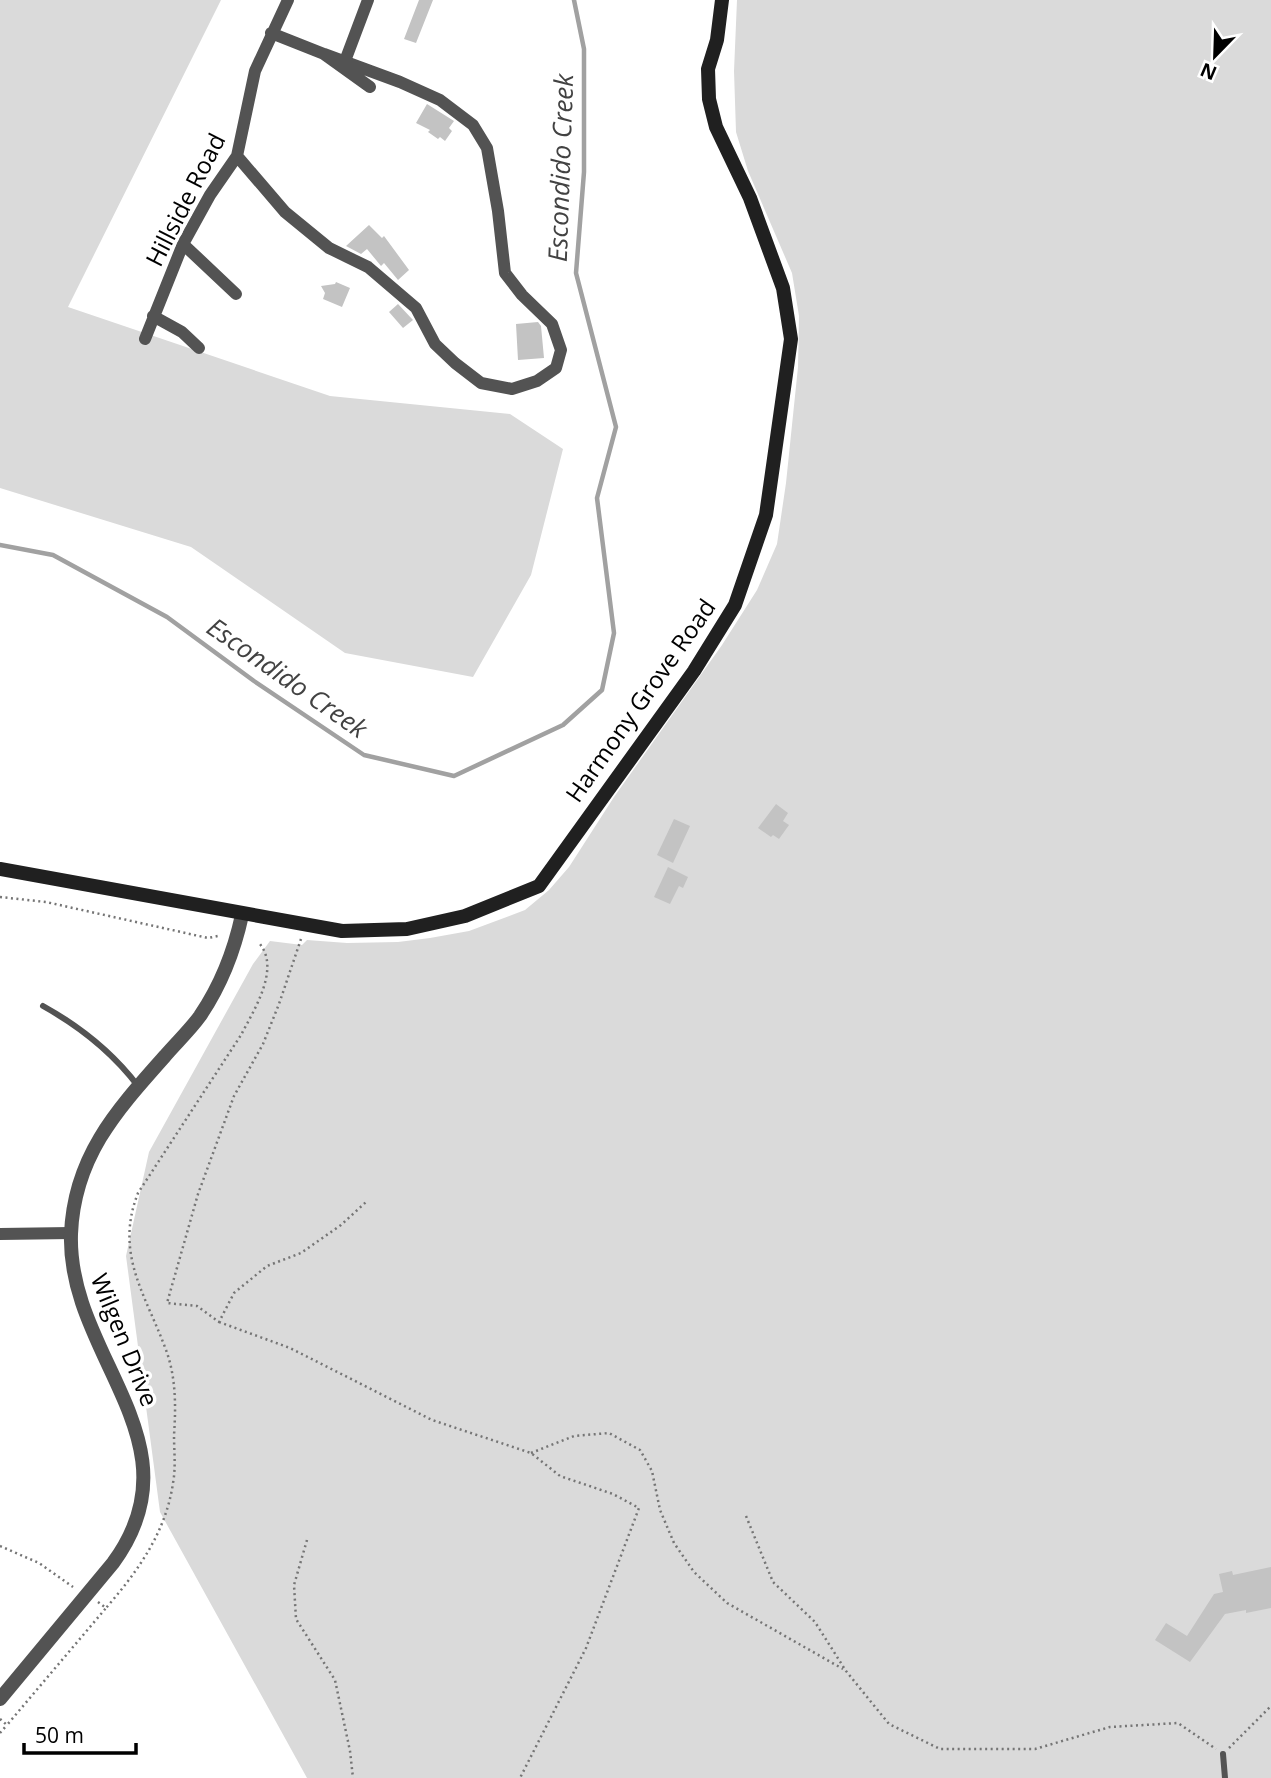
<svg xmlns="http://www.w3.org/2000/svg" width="1271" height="1778" font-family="'Open Sans',sans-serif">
  <rect width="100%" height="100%" fill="#fff"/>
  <path fill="#dadada" d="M0 0H221L68 307 330 396 510 414 563 449 531 575 473 677 345 653 191 547 0 488Z
    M737 0H1271V1778H307L160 1512 126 1256 149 1152 253 964 270 941 302 945 307 940 347 943 398 942 430 938 469 931 525 910 549 890 569 867 614 797 722 645 757 590 777 544 786 483 798 367 799 316 792 273 748 171 736 132 734 71Z"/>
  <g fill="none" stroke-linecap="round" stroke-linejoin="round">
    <path stroke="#a1a1a1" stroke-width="4.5" d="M0 545 53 555 167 617 254 681 364 755 454 776 563 725 602 690 614 633 597 498 616 427 576 273 584 172V49L574 0"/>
  </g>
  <path fill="#c3c3c3" d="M419 0H433L416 43 404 39Z
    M427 104 454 121 449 128 452 131 445 141 440 137 438 139 428 132 430 130 416 123Z
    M369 225 382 238 384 236 409 270 398 280 384 263 381 266 367 249 361 254 346 246Z
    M336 282 350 288 342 307 323 299 325 293 321 286 335 284Z
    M398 304 413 320 403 328 389 312Z
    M538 322 541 326 544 358 518 360 516 324Z
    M776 804 788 813 783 821 789 825 779 839 773 835 771 837 758 828Z
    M674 819 690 826 673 863 657 855Z
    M668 867 688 877 683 888 679 886 670 904 654 897Z
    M1271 1567V1608L1246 1613V1610L1225 1614 1190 1662 1155 1640 1166 1623 1187 1636 1214 1594 1223 1592 1219 1574 1232 1571 1233 1575Z"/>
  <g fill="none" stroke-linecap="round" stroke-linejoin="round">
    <path stroke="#757575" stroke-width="2.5" stroke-dasharray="2 3.5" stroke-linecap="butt" d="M0 897 46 902 208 938 218 936
      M301 939 279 1004 263 1044 234 1096 198 1194 167 1303 197 1306 219 1322 234 1293 267 1266 301 1253 341 1225 366 1202
      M219 1322 290 1348 432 1420 531 1453 560 1476 613 1494 639 1508 586 1648 520 1778
      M531 1453 574 1436 609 1433 640 1450 652 1471 660 1510 674 1543 694 1572 727 1603 843 1669
      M746 1516 773 1582 815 1622 846 1671 889 1724 940 1749H1035L1110 1727 1178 1723 1216 1749
      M307 1540 294 1585 296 1619 335 1680 350 1751 353 1778
      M0 1546 39 1563 73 1587
      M98 1602 106 1608C138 1571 166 1532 173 1483 176 1467 174 1451 174 1435 176 1407 176 1377 166 1350 146 1295 114 1254 138 1193L241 1035C254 1010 281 968 259 943
      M0 1719 7 1725 106 1608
      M0 1733 7 1725
      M1229 1748 1271 1706"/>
    <path stroke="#535353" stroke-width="6" d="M43 1006C79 1026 113 1053 138 1086
      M1223 1754 1225 1778"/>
    <path stroke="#535353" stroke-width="12" d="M271 33 324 54 370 87
      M345 61 368 0
      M237 156 285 212 329 248 368 267 416 308 435 344 455 363 481 383 512 389 537 381 556 368 561 350 552 324 522 295 505 273 498 211 487 148 473 125 440 100 400 82 324 54
      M183 244 236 294
      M153 316 182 332 199 348
      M145 339 183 244 210 195 237 156 255 71 288 0
      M0 1234 71 1233"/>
    <path stroke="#535353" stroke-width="14" d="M0 1699 113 1563C202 1442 67 1357 71 1234 74 1157 116 1111 165 1056 176 1043 190 1030 200 1016 221 985 234 952 242 915"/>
    <path stroke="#202020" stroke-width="14" d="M0 869 342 931 407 929 465 916 539 886 694 671 735 605 766 515 791 339 783 288 750 198 716 127 709 99 708 69 717 40 722 0"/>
  </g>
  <g text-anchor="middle" stroke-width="7" stroke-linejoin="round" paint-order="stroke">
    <g font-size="24" fill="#000" stroke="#fff">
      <text transform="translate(186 200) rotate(-63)" y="8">Hillside Road</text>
      <text transform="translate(641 701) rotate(-55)" y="8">Harmony Grove Road</text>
      <text transform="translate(124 1340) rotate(68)" y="8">Wilgen Drive</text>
    </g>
    <g font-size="26" font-style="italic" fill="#424242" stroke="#fff">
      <text transform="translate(561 168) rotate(-88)" y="9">Escondido Creek</text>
      <text transform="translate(287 678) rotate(35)" y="9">Escondido Creek</text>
    </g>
  </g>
  <g transform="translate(1215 56) rotate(203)" stroke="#ffffff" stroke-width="5" paint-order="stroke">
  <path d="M0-5L12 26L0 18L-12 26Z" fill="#000000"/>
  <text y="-10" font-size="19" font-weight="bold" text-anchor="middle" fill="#000000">N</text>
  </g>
  <path d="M24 1743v10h112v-10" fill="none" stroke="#000000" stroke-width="3.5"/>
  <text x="35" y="1743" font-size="21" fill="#000000" stroke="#ffffff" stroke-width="5" paint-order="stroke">50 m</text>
</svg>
